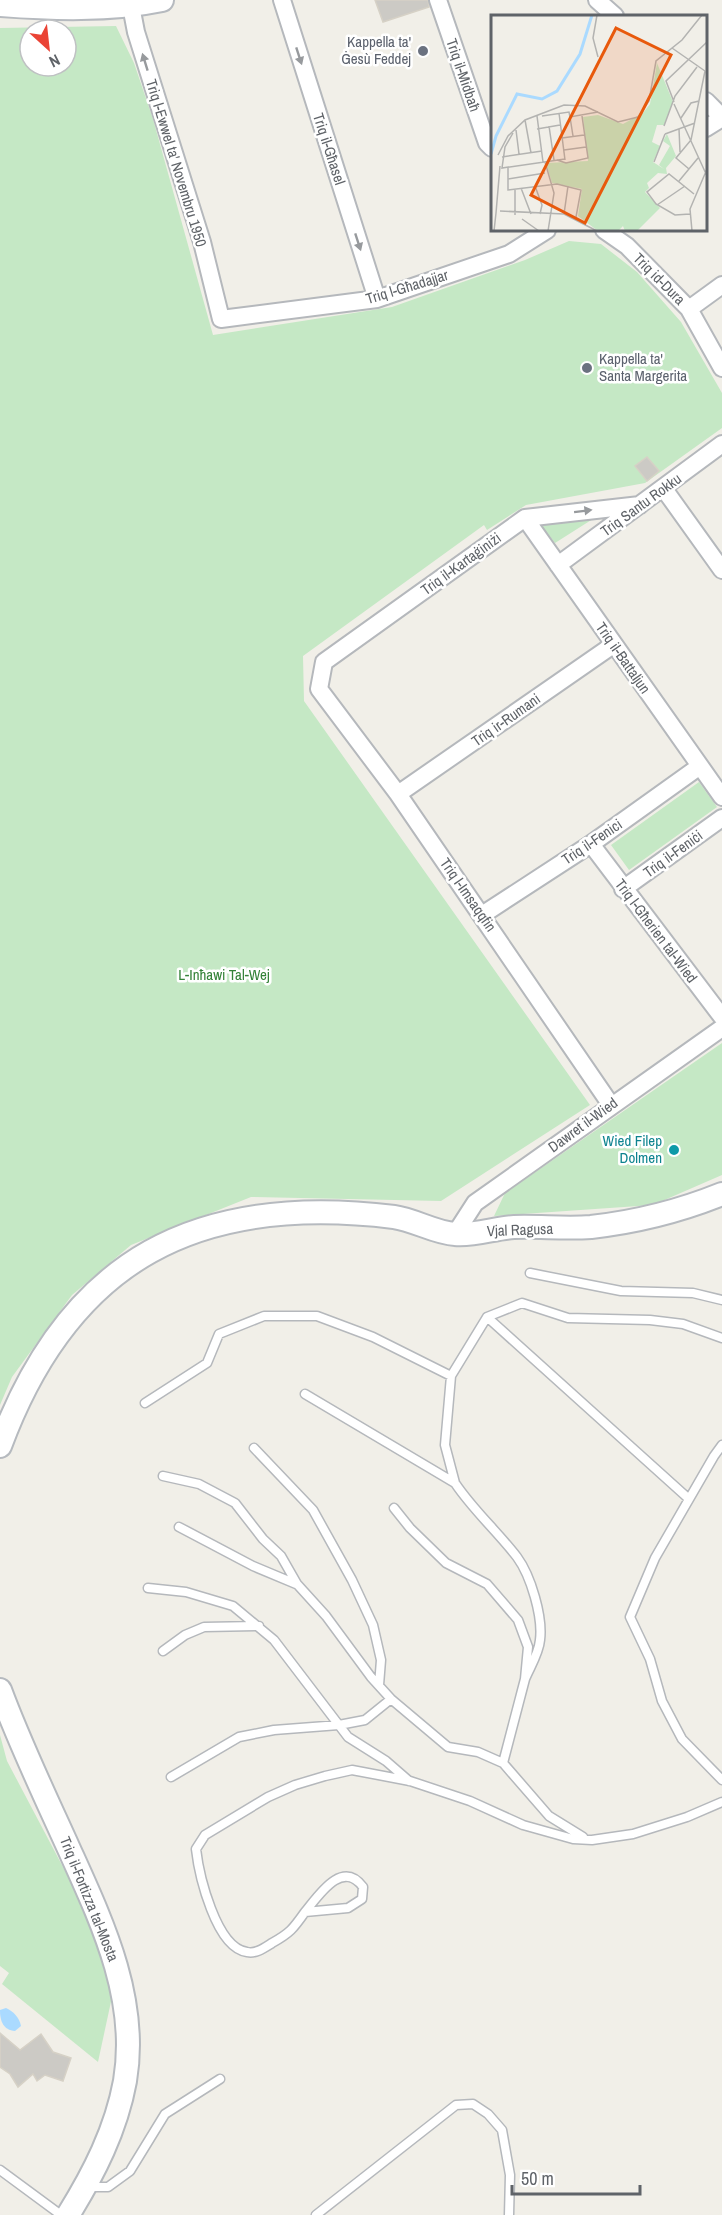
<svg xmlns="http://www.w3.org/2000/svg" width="722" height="2215" font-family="'Archivo Narrow',sans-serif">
  <rect width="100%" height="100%" fill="#f1efe8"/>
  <path fill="#c5e8c5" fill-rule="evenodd" d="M116 26 134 63 153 119 213 335 392 307 525 260 569 241 601 244 637 272 681 322 722 393V428L645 483 526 505 487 530 484 525 303 656 304 701 590 1105 441 1201 251 1197 131 1245 72 1295 12 1377 0 1405V28ZM30 30H66V66H30Z
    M596 517 555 543 540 524Z
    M699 782 717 807 629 870 611 845Z
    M722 1043V1175L653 1205 494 1216 505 1193Z
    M0 1735 7 1761 92 1922 112 1997 98 2062 2 1984 9 1973 0 1966Z"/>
  <path fill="#aadaff" d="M6 2008C14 2012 19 2017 21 2026L15 2031C3 2030 0 2021 0 2010Z"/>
  <path fill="#cccac5" stroke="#d6d1c6" stroke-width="1.5" d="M375 0H428L429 7 383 22Z
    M647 457 659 471 647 481 635 466Z
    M0 2033 20 2050 41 2034 53 2052 71 2058 63 2081 45 2075 37 2081 33 2074 18 2087 10 2074 0 2067Z"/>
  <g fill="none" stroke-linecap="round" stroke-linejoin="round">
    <g stroke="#b5b8bc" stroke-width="11">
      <path id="lane" d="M530 1273 621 1291 693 1293 722 1300
        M487 1317 689 1499
        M305 1394 455 1483C473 1510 497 1531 517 1557 531 1576 543 1617 540 1640 539 1653 530 1667 525 1679
        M145 1403 207 1363 219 1334 264 1316H317L373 1337 451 1376
        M722 1445 714 1456 655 1558 630 1617 650 1659 662 1701 682 1739 722 1780
        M254 1448 313 1510 352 1580 373 1625 381 1660 379 1685
        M163 1476 199 1484 235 1503 263 1539 281 1556 297 1584 326 1616 371 1677 391 1699 448 1747 478 1752 503 1763 549 1816 583 1837
        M455 1483 445 1445 451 1376 487 1317 522 1303 568 1318 650 1320 683 1324 722 1338
        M394 1508 410 1528 446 1563 487 1584 518 1620 528 1647 525 1679 503 1763
        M179 1527 253 1566 296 1584
        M148 1588 186 1592 233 1606 274 1640 348 1737 386 1761 409 1781
        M163 1651 185 1635 204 1627 259 1626
        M171 1777 239 1737 274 1730 339 1725 365 1720 391 1699
        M305 1912C319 1895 342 1859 363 1887L362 1899 348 1908 305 1912C293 1929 290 1933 272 1943 264 1948 256 1954 247 1952 216 1948 199 1875 196 1849L205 1835 268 1797 295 1785 325 1776 352 1770 410 1781 470 1801 523 1825 573 1839 592 1840 633 1834 687 1817 722 1802
        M0 2170 61 2215
        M89 2187H108L130 2171 165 2114 220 2079
        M316 2215 456 2105 473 2104 488 2114 502 2130 510 2175 509 2215"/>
    </g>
    <g stroke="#b5b8bc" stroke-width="20">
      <path id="street" d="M282 0 377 299
        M438 0 487 143 492 148
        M597 0 615 16
        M131 6 136 32 202 242 221 319 377 299 509 254 547 230
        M706 101 722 117
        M706 128 722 118
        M604 230 627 246 689 309 722 368
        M689 309 722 285
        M664 489 722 570
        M525 518 722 797
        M558 565 722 444
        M398 794 613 645
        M591 844 722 1017
        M623 889 722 818
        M482 915 591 844 700 766
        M611 1105 398 794 319 689 324 662 525 518 640 505
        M455 1234 475 1203 722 1028"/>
    </g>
    <g stroke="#b6babf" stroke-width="26">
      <path id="secondary" d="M0 5C53 9 109 11 162 0
        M0 1446C70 1257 199 1193 394 1217 415 1220 435 1233 455 1234 474 1236 495 1228 514 1227 539 1226 565 1229 591 1227 636 1222 680 1211 722 1194
        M0 1690C20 1744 45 1796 69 1849 102 1922 139 1999 125 2081 116 2130 94 2173 68 2215"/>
    </g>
    <use href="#lane" stroke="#fff" stroke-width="8"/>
    <use href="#street" stroke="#fff" stroke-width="16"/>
    <use href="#secondary" stroke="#fff" stroke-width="22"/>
  </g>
  <defs><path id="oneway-solid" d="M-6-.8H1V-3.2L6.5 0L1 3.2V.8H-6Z" transform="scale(1.5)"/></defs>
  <g fill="#979a9d">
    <use href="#oneway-solid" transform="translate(299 56) rotate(72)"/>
    <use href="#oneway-solid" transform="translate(145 62) rotate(-107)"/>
    <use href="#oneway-solid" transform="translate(358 242) rotate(72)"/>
    <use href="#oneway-solid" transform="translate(583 511) rotate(-7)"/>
  </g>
  <g fill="#6b7280" stroke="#fff" stroke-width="2">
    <circle cx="423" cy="51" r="6"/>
    <circle cx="587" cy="368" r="6"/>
  </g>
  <circle fill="#0f9aa8" stroke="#fff" stroke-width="2" cx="674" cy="1150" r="6"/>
  <g text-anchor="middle" stroke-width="5" stroke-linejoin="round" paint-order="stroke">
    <g font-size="15" fill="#5b616d" stroke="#fff" text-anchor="end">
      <text x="411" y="47">Kappella ta'<tspan x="411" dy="17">Ġesù Feddej</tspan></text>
      <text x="599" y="364" text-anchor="start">Kappella ta'<tspan x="599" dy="17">Santa Margerita</tspan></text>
    </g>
    <g font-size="15" fill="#5f6368" stroke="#fff">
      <text transform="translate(463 75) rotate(71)" y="5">Triq il-Midbaħ</text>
      <text transform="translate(329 149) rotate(72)" y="5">Triq il-Għasel</text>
      <text transform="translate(176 163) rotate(73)" y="5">Triq l-Ewwel ta' Novembru 1950</text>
      <text transform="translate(659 279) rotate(45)" y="5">Triq id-Dura</text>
      <text transform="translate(407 287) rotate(-17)" y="5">Triq l-Għadajjar</text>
      <text transform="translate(641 505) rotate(-36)" y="5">Triq Santu Rokku</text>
      <text transform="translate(461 564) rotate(-36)" y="5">Triq il-Kartaġiniżi</text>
      <text transform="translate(623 658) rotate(55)" y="5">Triq il-Battaljun</text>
      <text transform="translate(506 720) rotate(-35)" y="5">Triq ir-Rumani</text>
      <text transform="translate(592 842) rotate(-34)" y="5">Triq il-Fenici</text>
      <text transform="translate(673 854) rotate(-36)" y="5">Triq il-Feniċi</text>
      <text transform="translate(468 895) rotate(55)" y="5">Triq l-Imsaqqfin</text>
      <text transform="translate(656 931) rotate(53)" y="5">Triq l-Għerien tal-Wied</text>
      <text transform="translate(583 1125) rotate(-36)" y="5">Dawret il-Wied</text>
      <text transform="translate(520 1230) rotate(-2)" y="5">Vjal Ragusa</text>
      <text transform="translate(89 1899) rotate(68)" y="5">Triq il-Fortizza tal-Mosta</text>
    </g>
    <g font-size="15" fill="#348238" stroke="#fff">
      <text x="224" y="980">L-Inħawi Tal-Wej</text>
    </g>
    <g font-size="15" fill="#0d838f" stroke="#fff" text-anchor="end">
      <text x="662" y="1146">Wied Filep<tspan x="662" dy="17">Dolmen</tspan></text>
    </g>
  </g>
  <g transform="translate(491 15)">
    <rect width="216" height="216" fill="#f1efe8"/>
    <path d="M166 48 182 87 173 110H166L161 127 169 131 162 147 173 154 168 150 179 131 172 126 176 119 185 141 175 153 176 159 167 158 156 168 158 173 154 177 169 193 146 216H134L132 211 127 216H107L87 201 91 174 61 168 55 148 97 146 92 102 107 100 132 109 152 98 159 89Z" fill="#c5e8c5"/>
    <path fill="none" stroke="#aadaff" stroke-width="3" d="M0 139 5 121 26 79 51 84 66 76 89 39 101 0"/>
    <path fill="none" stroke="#b3b3b1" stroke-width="1.5" d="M106 0 102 23 107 42M181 33 214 56M183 87 175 66 216 27M183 89 216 161M68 98 74 145M46 101 52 147M51 101 78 97 79 102 107 97M79 102 82 121M190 103 200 88 208 86M34 105 40 138M58 111 63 145M173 111 184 81 206 52M46 114 69 110M188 114 189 137M25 115 28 139M22 118 14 132 11 153 74 144M174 119 204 108M71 123 93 120M73 135 95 132M7 140 17 121 34 105 73 90 94 91 127 107 147 102 158 86 165 46 191 25 211 0M11 142 51 136M66 145 75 148 97 143 91 101M54 147 63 178 57 216M163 147 174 119M17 152V175L66 169 90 175 85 202M198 154 185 143 200 125 214 56M17 164 54 158M188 166 207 143M44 171 51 190 49 199M30 173 40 199M24 174V200M166 190 194 171M9 196 73 199 106 216M5 198 9 151M73 199 77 171M199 199 184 200 165 189 156 177 178 159 203 179M31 204 48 216M3 216 5 198M201 216 199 194 216 154"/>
    <path fill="#e8590c" fill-opacity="0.15" stroke="#e8590c" stroke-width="3" d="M125 13 180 40 94 208 40 180Z"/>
    <rect width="216" height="216" fill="none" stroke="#5f6368" stroke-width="3"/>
  </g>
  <g transform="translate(48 48) rotate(153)"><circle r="28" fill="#ffffff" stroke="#bfc1c3" stroke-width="1.5"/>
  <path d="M0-4.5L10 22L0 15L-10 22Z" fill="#ea4335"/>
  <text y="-9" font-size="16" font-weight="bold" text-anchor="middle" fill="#5f6368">N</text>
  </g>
  <path d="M512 2185v9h128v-9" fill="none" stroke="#5f6368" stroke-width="3"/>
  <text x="521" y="2185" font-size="18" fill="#5f6368" stroke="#ffffff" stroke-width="4.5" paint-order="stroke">50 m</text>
</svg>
